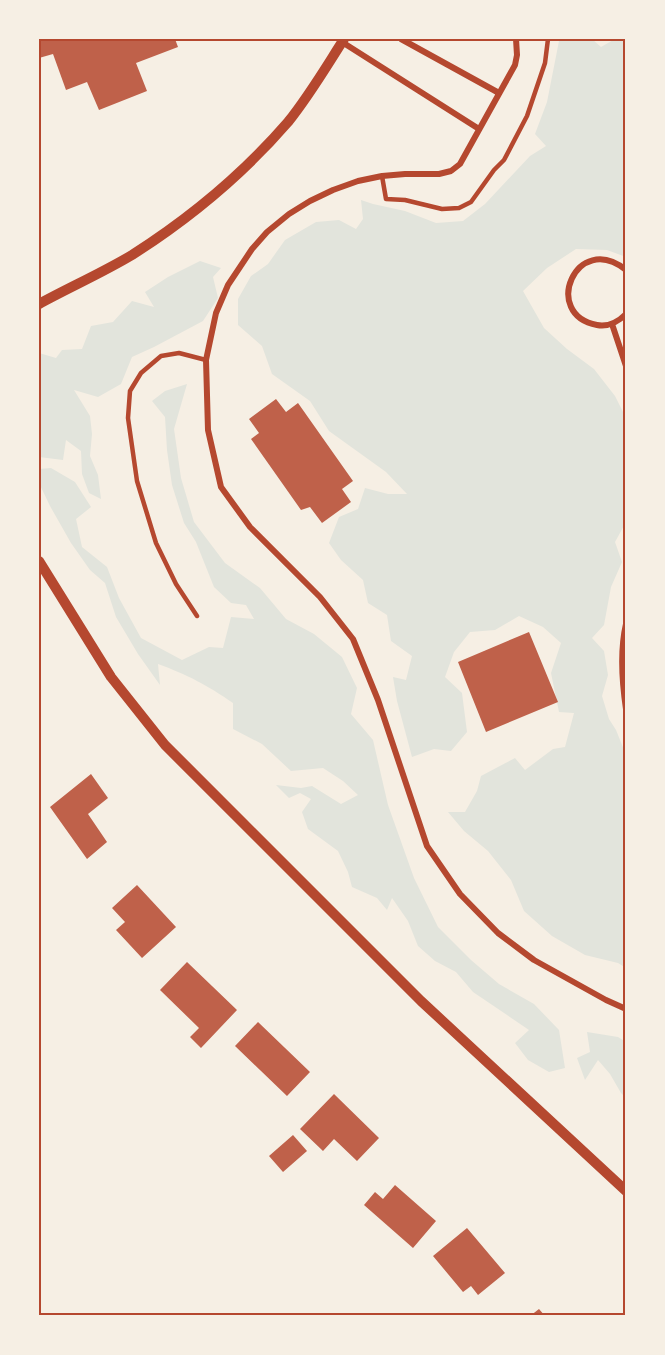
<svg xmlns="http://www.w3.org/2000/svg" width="665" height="1355" font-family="'PT Sans',sans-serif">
  <rect width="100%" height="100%" fill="#f6efe4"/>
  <path fill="#e2e4dc" d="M564 39H592L601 47 615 39H626V257L607 250 576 249 547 268 523 291 544 328 567 349 594 369 615 396 626 418V522L615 542 622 562 611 587 604 625 592 638 604 651 608 675 602 696 609 719 616 730 626 755V968L618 963 585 955 552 936 524 911 511 880 488 851 464 831 448 812H465L477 791 481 776 515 758 525 770 553 749 565 747 574 713 559 712 551 673 561 643 543 627 519 616 495 630 470 632 454 652 445 677 462 693 467 732 451 751 434 749 412 757 397 701 393 677 406 680 412 656 391 641 387 615 368 603 363 580 341 560 329 543 339 517 358 509 365 488 388 494H407L386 472 329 431 310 401 272 374 262 346 238 325V299L251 276 268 264 285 240 316 222 339 220 356 229 363 219 361 200 373 204 405 211 436 223 463 221 485 204 530 156 546 146 535 134 547 102 559 41Z
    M200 261 221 268 213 277 218 298 203 321 154 347 132 357 121 384 98 397 74 390 90 416 92 434 90 456 98 475 101 499 89 493 82 474 81 451 66 440 63 460 39 457V353L56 358 62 350 82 349 91 326 113 322 132 301 154 307 145 292 168 277Z
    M187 384 174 429 181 478 194 522 225 563 260 588 286 619 314 634 342 657 357 688 351 714 373 740 388 805 414 878 438 927 471 960 499 984 534 1004 559 1030 565 1068 549 1072 528 1060 515 1043 529 1030 473 992 456 972 435 961 418 946 408 921 392 898 387 910 377 898 352 887 348 872 338 851 308 829 302 812 311 799 300 793 289 798 276 785 301 788 312 786 341 804 358 795 343 781 323 768 291 771 262 744 233 729V703C207 685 188 675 158 664L160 685 138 654 116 617 105 583 90 570 71 543 50 506 39 483V469L51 468 75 482 91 507 76 519 82 547 107 567 119 598 141 638 182 660 209 647 223 648 231 617 254 619 246 605 231 603 214 587 196 542 184 523 172 485 167 450 165 417 152 401 165 391Z
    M587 1032 618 1037 626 1042V1076L623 1078 626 1080V1098L621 1093 610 1074 598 1060 585 1080 577 1058 590 1052Z"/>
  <path fill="#bf614a" d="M39 39H175L178 47 136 63 147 91 99 110 87 82 66 90 53 54 39 58Z
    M276 399 286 412 298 403 353 481 342 489 351 502 322 523 310 507 301 510 251 439 259 433 249 419Z
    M529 632 558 702 486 732 458 662Z
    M91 774 108 798 88 814 107 842 87 859 50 807Z
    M137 885 176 927 142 958 116 930 125 922 112 908Z
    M187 962 237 1010 201 1048 190 1037 199 1028 160 990Z
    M258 1022 310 1072 287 1096 235 1046Z
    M334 1094 379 1138 357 1161 334 1139 323 1151 300 1129Z
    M293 1135 307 1151 283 1172 269 1156Z
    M395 1185 436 1221 413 1248 364 1205 375 1192 383 1199Z
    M467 1228 505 1273 478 1295 471 1286 463 1292 433 1256Z
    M539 1309 545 1316H530Z"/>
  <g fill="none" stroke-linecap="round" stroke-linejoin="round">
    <path stroke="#b5482f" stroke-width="4.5" d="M382 176 386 199 405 200 442 209 459 208 471 202 494 170 504 160 527 116 545 63 548 39
      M197 616 176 584 156 543 137 481 128 418 130 391 141 373 161 356 179 353 206 360"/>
    <path stroke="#b5482f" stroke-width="6" d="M401 39 499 93
      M516 39 517 55 515 65 460 164 451 171 439 174H405L382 176 358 181 333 190 310 201 289 214 267 232 252 249 228 285 216 313 206 360 208 430 221 487 250 527 320 597 353 639 378 700 427 846 460 894 498 933 534 960 606 1000 626 1009
      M342 42 479 129
      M626 270C576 230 541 315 597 325 608 327 618 322 626 314
      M612 324 626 366
      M626 624C620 650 622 682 626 709"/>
    <path stroke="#b5482f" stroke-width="10" d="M39 304C70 287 102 273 132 255 190 218 243 174 288 122 309 96 326 67 344 39
      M39 561 111 677 165 745 421 1001 626 1191"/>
  </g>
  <rect width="665" height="1355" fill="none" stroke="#f6efe4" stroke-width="81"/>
  <rect x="40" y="40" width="584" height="1274" fill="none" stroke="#b5482f" stroke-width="2"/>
</svg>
